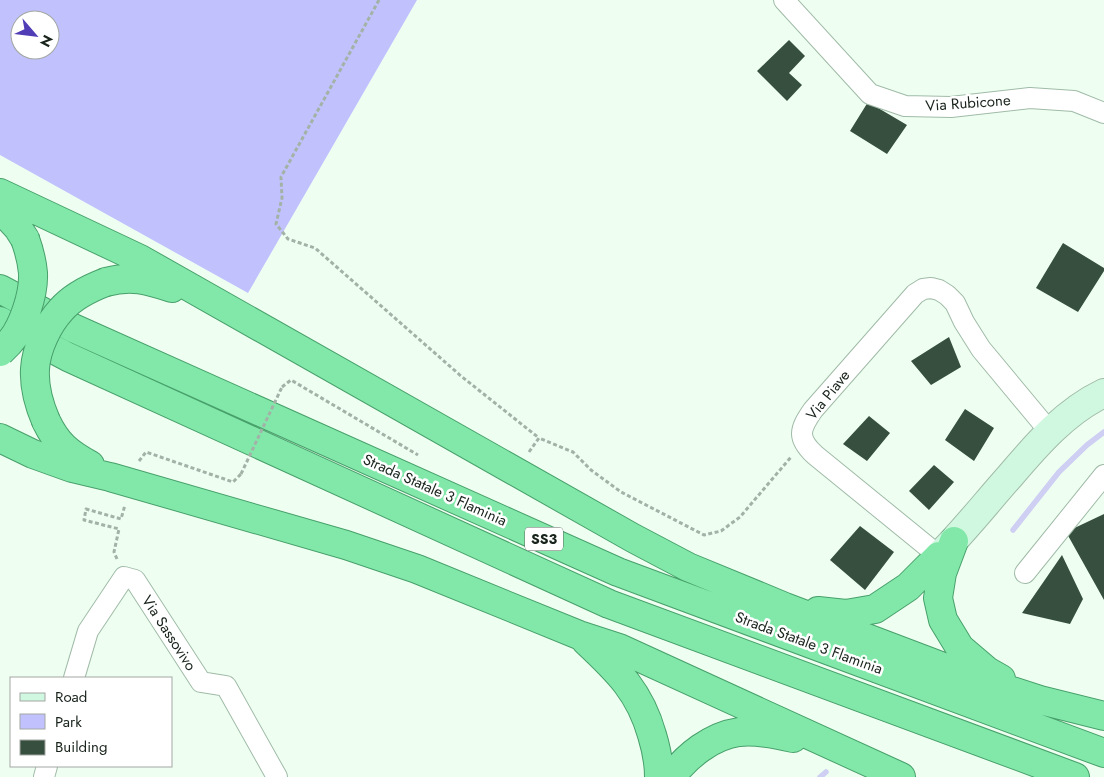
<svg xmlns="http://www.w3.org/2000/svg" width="1104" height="777" font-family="Jost,sans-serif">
  <rect width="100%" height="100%" fill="#eefff2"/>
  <path fill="#c1c2fd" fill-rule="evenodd" d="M0 0H417L248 293 0 155ZM20 20H50V50H20Z"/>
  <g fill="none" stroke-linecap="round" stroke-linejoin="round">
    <path stroke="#cecff2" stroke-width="5.5" d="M1013 530 1059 472 1087 445 1104 432
      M820 777 826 772"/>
  </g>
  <path fill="#374f3e" d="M789 40 805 56 789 73 802 85 787 101 757 71Z
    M868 102 907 125 887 154 850 131Z
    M1063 243 1104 268V271L1078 312 1036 288Z
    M949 337 961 367 931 385 911 361Z
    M965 409 994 428 974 461 945 440Z
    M869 416 890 433 867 461 843 444Z
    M934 465 954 482 929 510 909 491Z
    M1104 514V600L1066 532Z
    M860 526 894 552 865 590 830 560Z
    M1062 555 1083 599 1070 624 1022 613Z"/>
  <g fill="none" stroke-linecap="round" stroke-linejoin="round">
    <g stroke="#a0bba7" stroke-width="22">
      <path id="minor" d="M784 0 870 94 905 106 951 107 1030 98 1074 101 1104 113
        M939 556 815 455C797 438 799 430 813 410L915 294 923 289 931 288 939 290 947 295 955 303 964 322 981 349 1050 432
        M1025 573 1104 475
        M74 678 88 631 124 577 135 580 201 682 226 686 277 777
        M44 777 47 766"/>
    </g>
    <g stroke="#a0bba7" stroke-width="30">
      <path id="secondary" d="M939 556C964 531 986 503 1010 476 1037 444 1066 411 1104 393"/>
    </g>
    <g stroke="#48a06a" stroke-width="30">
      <path id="trunk" d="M0 193 140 259 633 538 688 567 785 607 975 679 1040 700 1104 716
        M0 208 18 228 25 239
        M106 282C131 275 148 280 172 288
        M0 289 73 328 618 572 1104 753
        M0 321 68 357 609 604 1075 777
        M46 421C57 444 68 453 90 465
        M0 438 33 454 72 468 110 477 346 545 417 569 579 635 619 648 901 777
        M954 541 942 573 938 598 943 620 960 648 987 671 1001 679
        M818 611 846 614 875 609 908 587 939 556
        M586 641C618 671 640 692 652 735 656 748 659 763 659 777
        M671 777C687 756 711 736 739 732 757 730 776 734 793 738"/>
    </g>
    <path stroke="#a3b2a7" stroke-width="3" stroke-dasharray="4 2.5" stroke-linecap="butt" d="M379 0 281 177 282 198 276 224 288 239 315 248 461 376 539 438
      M282 387 291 380 418 455
      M529 452 539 438 573 452 591 470 621 492 704 535 721 531 740 517 791 457
      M139 461 146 452 233 482 241 474
      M117 559 114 552 119 529 84 520 86 509 121 519 125 505"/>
    <use href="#minor" stroke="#fff" stroke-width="20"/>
    <use href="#secondary" stroke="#d0f7df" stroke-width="28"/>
    <use href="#trunk" stroke="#82e8aa" stroke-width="28"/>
    <g stroke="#48a06a" stroke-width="30" stroke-linecap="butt">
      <path id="trunk-bridge" d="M0 352C3 349 6 346 9 343 23 328 34 294 33 273 32 261 29 250 25 239
        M46 421C39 405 34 386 35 369 36 349 48 324 61 310 73 296 90 288 106 282"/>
    </g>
    <path stroke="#a3b2a7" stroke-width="3" stroke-dasharray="4 2.5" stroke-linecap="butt" d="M241 474 282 387"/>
    <use href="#trunk-bridge" stroke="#82e8aa" stroke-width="28"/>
  </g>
  <g text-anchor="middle" stroke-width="5" stroke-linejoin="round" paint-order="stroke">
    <rect fill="#fff" stroke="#5d655f" stroke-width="1" x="525" y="527.5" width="38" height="23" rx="4"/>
    <g font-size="14" font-weight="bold" fill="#18231b">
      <text x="544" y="544">SS3</text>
    </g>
    <g font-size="15" fill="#18231b" stroke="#fff">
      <text transform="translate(968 103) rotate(-4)" y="5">Via Rubicone</text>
      <text transform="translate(828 395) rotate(-51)" y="5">Via Piave</text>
      <text transform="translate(435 490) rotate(24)" y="5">Strada Statale 3 Flaminia</text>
      <text transform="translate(169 633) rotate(57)" y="5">Via Sassovivo</text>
      <text transform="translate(809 643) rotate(20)" y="5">Strada Statale 3 Flaminia</text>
    </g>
  </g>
  <rect x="10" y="677" width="162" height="90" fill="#ffffff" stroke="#a3a7a4"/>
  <rect x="20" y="693" width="25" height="8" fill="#d0f7df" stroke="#a3a7a4"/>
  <text x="55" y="702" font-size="15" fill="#18231b">Road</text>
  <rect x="20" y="714" width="25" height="15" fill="#c1c2fd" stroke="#a3a7a4"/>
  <text x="55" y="727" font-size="15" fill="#18231b">Park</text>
  <rect x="20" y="740" width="25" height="15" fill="#374f3e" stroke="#a3a7a4"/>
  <text x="55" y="752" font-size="15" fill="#18231b">Building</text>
  <g transform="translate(35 35) rotate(118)"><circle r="24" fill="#ffffff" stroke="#a3a7a4"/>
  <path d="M0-4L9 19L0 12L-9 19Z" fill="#513db5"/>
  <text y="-8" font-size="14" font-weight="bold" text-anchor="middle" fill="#18231b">N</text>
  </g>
</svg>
